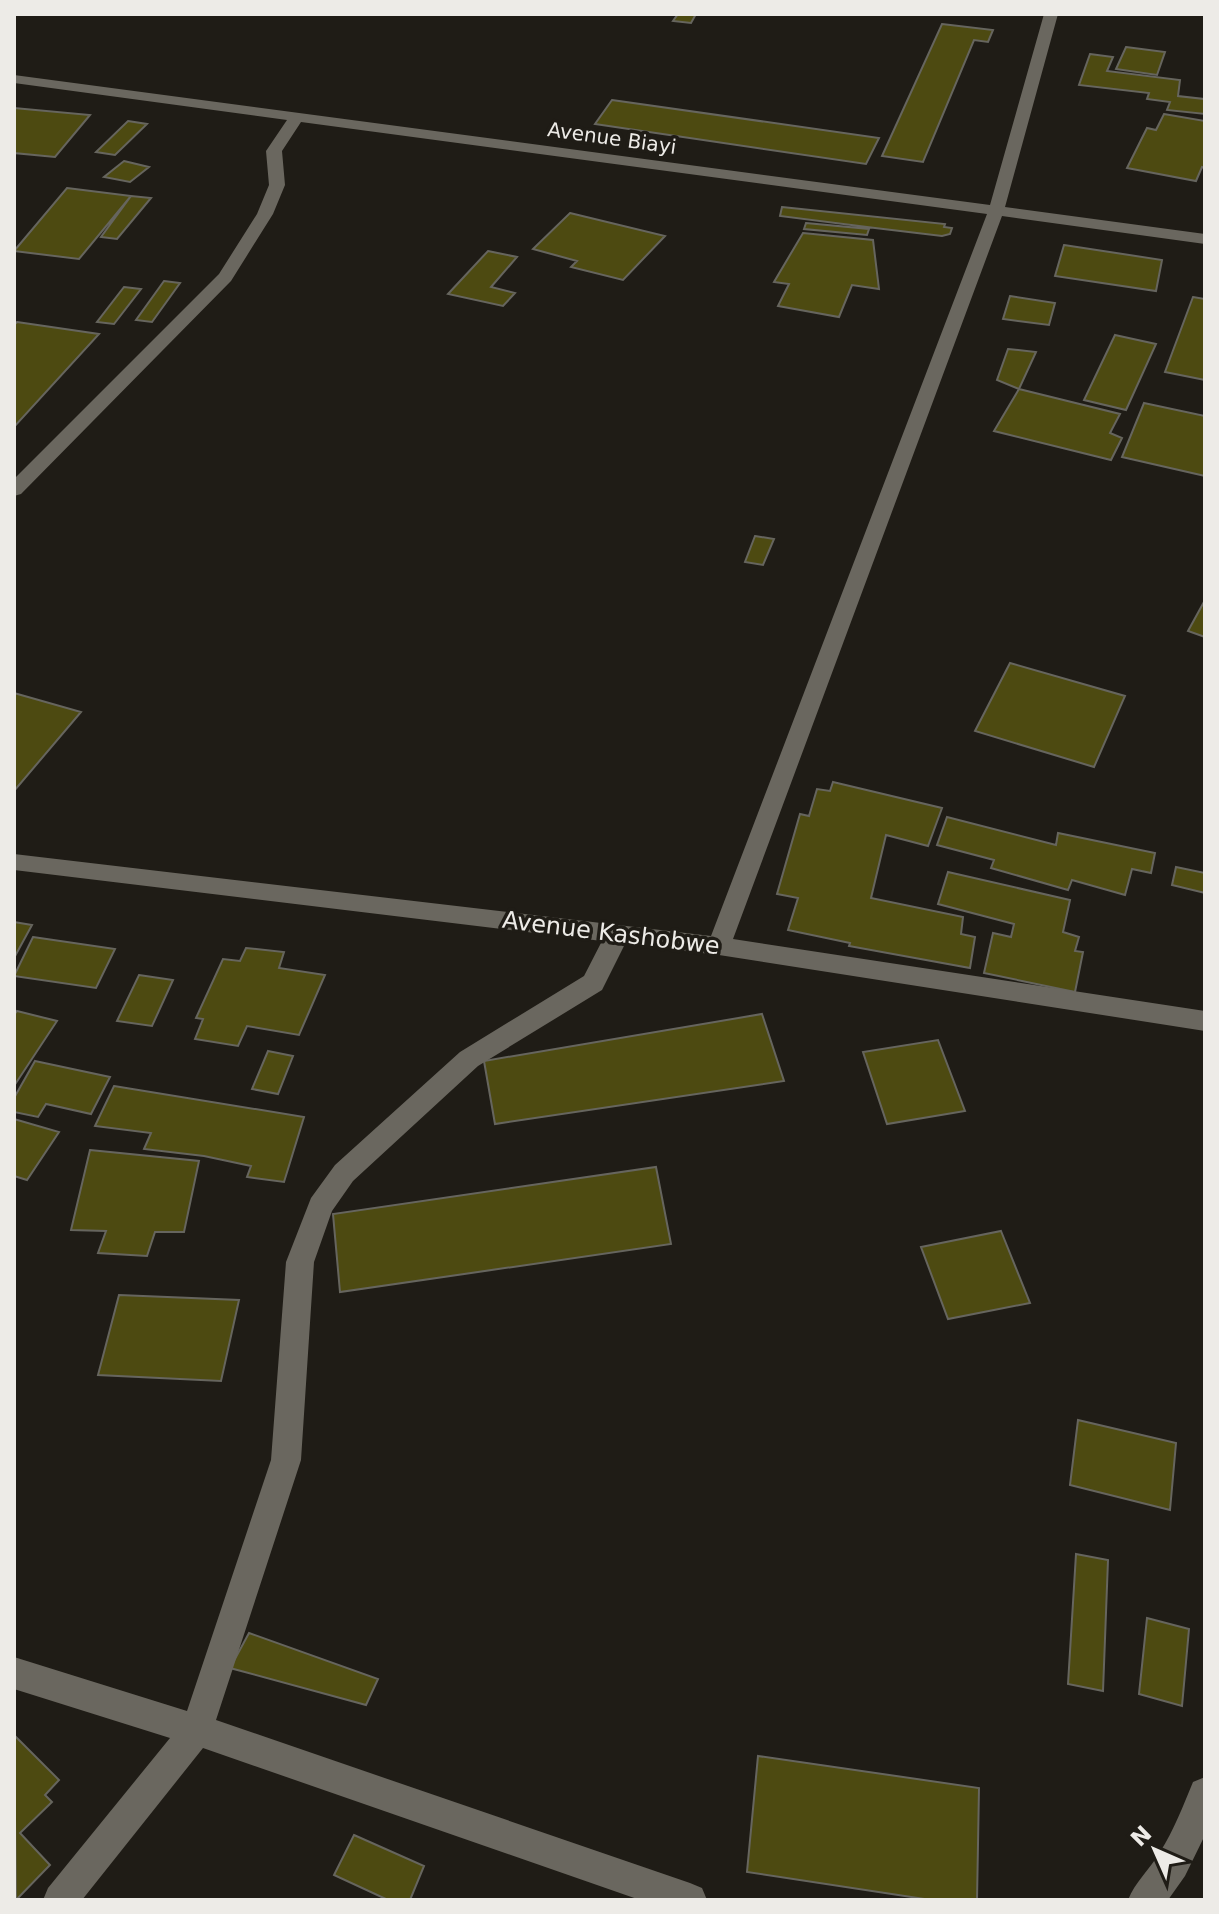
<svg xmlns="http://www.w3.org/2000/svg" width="1219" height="1914" font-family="'DejaVu Sans',sans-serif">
  <rect width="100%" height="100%" fill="#1f1c16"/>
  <path fill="#4d4a11" stroke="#66655e" stroke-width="2" d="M678 14H696L691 23 673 21Z
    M942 24 993 30 988 42 974 40 923 162 882 156Z
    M1126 47 1165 52 1157 75 1116 69Z
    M1090 54 1113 57 1107 71 1180 80 1178 96 1204 99 1205 114 1167 110 1170 102 1147 99 1149 93 1079 85Z
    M612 100 879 138 866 164 595 124Z
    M14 108 90 115 55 157 14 153Z
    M1164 114 1205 121V168L1202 167 1196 181 1127 168 1147 128 1156 130Z
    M128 121 147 124 115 155 96 152Z
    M124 161 149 167 130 182 104 177Z
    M67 188 131 196 79 259 14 251Z
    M131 196 151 198 117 239 101 237Z
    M782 207 945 224 944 227 952 228 950 234 942 236 875 228 780 216Z
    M570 213 665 236 623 280 571 267 577 261 533 249Z
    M806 223 869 229 867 235 804 229Z
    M803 233 873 240 879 289 852 285 839 317 778 306 789 284 774 282Z
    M1064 245 1162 260 1156 291 1055 276Z
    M488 251 517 257 491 287 515 293 503 306 448 294Z
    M164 281 180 283 152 322 136 320Z
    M124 287 141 289 114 324 97 322Z
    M1010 296 1055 303 1049 325 1003 319Z
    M1193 297 1205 299V380L1165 372Z
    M17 322 99 334 14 427V325Z
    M1115 335 1156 344 1126 410 1084 400Z
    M1008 349 1036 352 1019 389 997 380Z
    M1019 389 1120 414 1110 433 1122 438 1111 460 994 431Z
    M1144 403 1205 416V476L1122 457Z
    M755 536 774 539 763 565 745 562Z
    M1205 600V637L1188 631Z
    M1010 663 1125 696 1094 767 975 731Z
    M14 693 81 712 14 791Z
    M833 782 942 808 928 846 886 835 871 898 963 917 961 934 975 937 970 968 849 946 850 943 788 930 798 898 777 894 800 814 809 816 817 789 830 791Z
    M947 817 1056 845 1058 833 1155 853 1151 873 1132 869 1125 895 1072 880 1068 890 991 868 994 860 937 845Z
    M1176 867 1205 873V893L1172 885Z
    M948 872 1070 900 1063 932 1079 937 1075 951 1083 952 1075 992 984 973 993 933 1011 937 1014 924 938 904Z
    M14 922 32 925 14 958Z
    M33 937 115 949 96 988 14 976Z
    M246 948 284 952 279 968 325 975 299 1035 247 1026 238 1046 195 1039 203 1019 196 1018 223 959 240 961Z
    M139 975 173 980 152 1026 117 1021Z
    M17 1011 57 1021 14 1086V1015Z
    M762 1014 784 1081 495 1124 484 1061Z
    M938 1040 965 1111 887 1124 863 1052Z
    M268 1051 293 1056 278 1094 252 1089Z
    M35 1061 110 1077 91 1114 46 1104 38 1117 14 1112V1098Z
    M114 1086 304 1117 284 1182 247 1177 251 1166 204 1156 144 1149 151 1133 95 1126Z
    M14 1119 59 1132 27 1180 14 1176Z
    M90 1150 199 1161 184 1232H155L147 1256 98 1253 106 1231 71 1230Z
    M656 1167 671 1244 340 1292 333 1214Z
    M1001 1231 1030 1303 948 1319 921 1247Z
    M119 1295 239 1300 221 1381 98 1375Z
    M1078 1420 1176 1443 1170 1510 1070 1485Z
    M1076 1554 1108 1560 1103 1691 1068 1684Z
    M1147 1618 1189 1629 1182 1706 1139 1694Z
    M249 1633 378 1679 366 1705 230 1668Z
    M14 1735 59 1780 45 1795 52 1802 20 1833 50 1865 16 1900Z
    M758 1756 979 1788 977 1900H931L747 1872Z
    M354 1835 424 1866 410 1900H388L334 1875Z"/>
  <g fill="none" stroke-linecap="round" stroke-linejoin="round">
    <path fill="#6a675f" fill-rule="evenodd" d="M1044 14H1058L1005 207 1205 234V244L1002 216 733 939 1205 1011V1031L719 955 625 944 602 990 478 1066 353 1181 332 1211 314 1262 301 1460 216 1720 690 1883 702 1888 707 1900H640L203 1748 82 1900H43L48 1888 170 1738 14 1689V1657L187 1711 271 1460 286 1262 311 1198 335 1165 460 1052 584 976 602 941 14 870V854L711 936 987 214 301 122 282 151 285 185 273 214 231 281 21 494 14 496V479L219 274 257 214 269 185 266 151 287 120 14 83V75L990 205Z
      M1205 1777V1835L1185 1876 1168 1900H1128C1135 1882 1150 1869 1160 1852 1174 1830 1183 1806 1193 1782Z"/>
  </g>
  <g text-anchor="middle" stroke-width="7" stroke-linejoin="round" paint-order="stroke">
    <g font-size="20" fill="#edebe7" stroke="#1f1c16">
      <text transform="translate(612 138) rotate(8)" y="7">Avenue Biayi</text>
    </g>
    <g font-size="24" fill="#edebe7" stroke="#1f1c16">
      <text transform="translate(611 933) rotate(7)" y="8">Avenue Kashobwe</text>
    </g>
  </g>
  <rect width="1219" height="1914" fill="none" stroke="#edebe7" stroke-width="32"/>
  <g transform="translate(1155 1850) rotate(315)" stroke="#1f1c16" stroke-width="6" paint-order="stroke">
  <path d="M0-6L14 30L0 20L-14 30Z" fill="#edebe7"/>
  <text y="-12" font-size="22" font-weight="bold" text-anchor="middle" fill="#edebe7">N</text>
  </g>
</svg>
